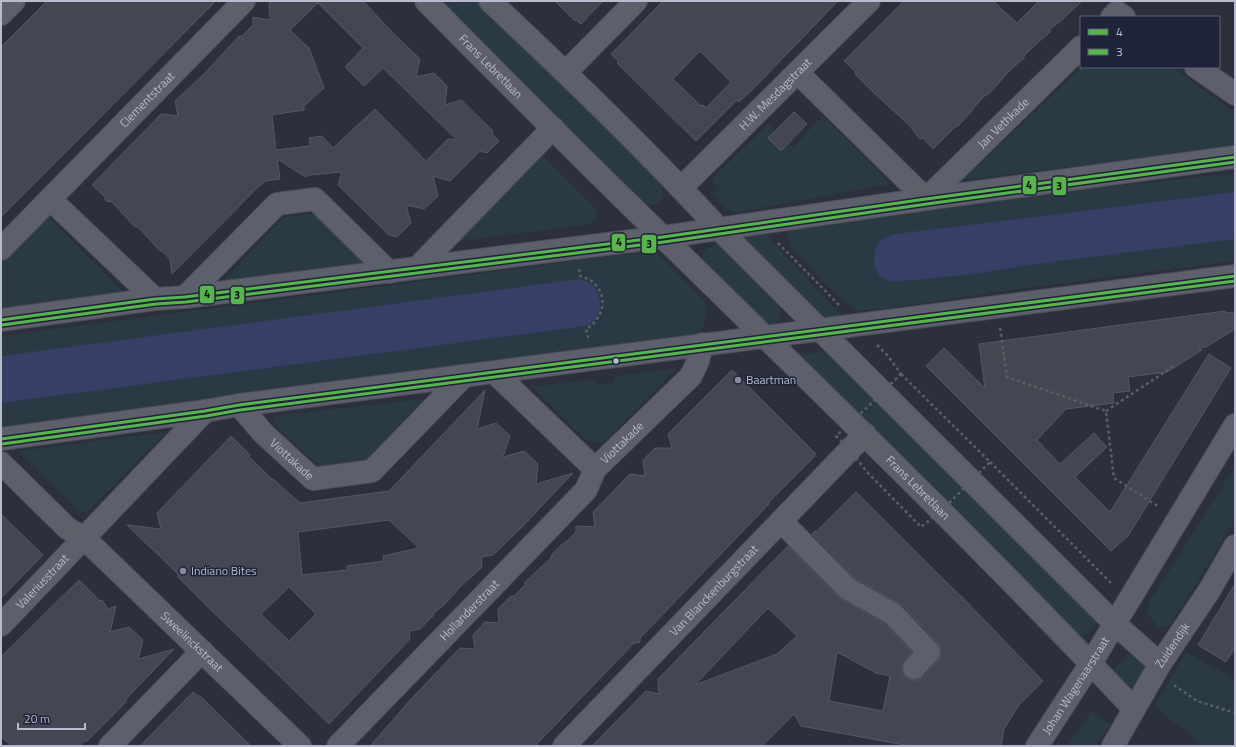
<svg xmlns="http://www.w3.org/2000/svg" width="1236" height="747" font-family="'Titillium Web',sans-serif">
  <rect width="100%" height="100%" fill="#2c303d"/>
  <path fill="#293a44" d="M438 1H481L663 184V198L656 204 644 205Z
    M1082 67H1173L1235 113V147L963 180Z
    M823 116 891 184 733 213 711 195 719 188 711 180 768 124 793 147Z
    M541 154 597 210C597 217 597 220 591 224L462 241 459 237Z
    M1235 173V192L894 234 893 282 968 275 1035 264 1235 239V261L1024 288 890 308 857 311 842 300 789 246 787 230 1047 194Z
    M316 213 366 265 222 283 283 217Z
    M48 216 127 296 1 311V264Z
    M760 228 845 319 824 318 744 238 745 231Z
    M718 245 780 306 781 318 774 324 766 327 701 263 702 256 707 248Z
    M657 253 707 304C704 331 705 332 678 339L1 428V403L586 326C591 323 596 321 598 316 603 306 599 290 591 283 587 280 583 280 579 279L1 356V336L613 256Z
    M827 351 1096 616V624L1089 633 1081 636 1069 629 799 355Z
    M677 368 605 441C597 443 593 443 586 440L532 387 595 379 596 385 615 382V376Z
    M431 398 368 462 323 470 277 427 273 416Z
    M166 432 89 510 80 513 18 451Z
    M1235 466V521L1171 624 1165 628 1158 627 1146 612 1150 601Z
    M1134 649 1146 663V670L1137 684C1126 690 1119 680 1112 672Z
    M1186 652 1235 679V746H1204L1154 706Z
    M1092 711 1102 718 1110 725 1096 746H1067Z"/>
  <path fill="#363f66" d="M1235 192V239L1035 264 968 275 893 282C888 280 881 278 877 272 873 263 872 249 880 242 883 238 889 236 894 234Z
    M579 279C583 280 587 280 591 283 599 290 603 306 598 316 596 321 591 323 586 326L1 403V356Z"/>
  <path fill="#444752" stroke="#545865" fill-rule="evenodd" d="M47 1H216L1 217V47Z
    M269 1H363L392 32 420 59 416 77 434 73 447 86 445 105 461 100 493 131 492 134 499 141 487 153 480 151 450 181 433 176 438 196 424 209 406 205 411 223 397 237 389 235 338 185 342 172 310 175 306 177 277 159 280 179 265 181 258 187 172 274 170 259 162 251 159 250 138 227 134 226 112 202 106 201 105 197 92 185 161 114 178 116 175 101 204 74 239 36H242L253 25V17L270 20ZM318 3 363 48 345 67 364 86 383 68 457 140 448 139 426 161 375 109 333 148 322 136 309 138 310 146 276 150 272 115 304 110V106L324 88 309 48 290 30Z
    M555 1H603L581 24 576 20 575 21Z
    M663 1H838L756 86 739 102 737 100 696 141 617 63 619 62 611 54ZM700 51 731 82 706 108 703 105 701 106 673 79Z
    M904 1H993L1017 23 1039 1H1082L1063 19 1050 29V32L1035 45 1024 56V58L1009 71 990 93 983 97 972 110V111L958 126H956L933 149 923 138 920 139 909 125 875 94 855 74 856 72 844 61Z
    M794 112 807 124 781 151 768 138Z
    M1225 311 1226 313 1235 312V329L1206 347 1199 348 1202 350 1167 372 1128 377 1130 391 1113 393 1114 403 1066 409 1037 440 1060 464 1094 433 1107 447 1075 477 1110 512 1209 354 1231 368 1128 536 1111 551 926 366 944 348 985 388 979 344Z
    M732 370 816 454 814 455 815 456 769 502V504L640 638V642L634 643 535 746H370L413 697 460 648 475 649 473 635 485 622 499 623 498 609 511 596H514L525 585V582L551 558V556L562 544 565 543 576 532V526L595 527 593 512 630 474 645 476 643 460 655 448H672L668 434Z
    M485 390 477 429 496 423 510 436 503 457 524 451 538 464 536 484 573 473 523 526 493 555 481 557 482 567 462 585 444 605 434 613V615L420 629 409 631 410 639 329 724 209 608 178 577V574L127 525 161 529 157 513 231 436 250 455 249 457 272 479H273L300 503 389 491ZM389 520 419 548 383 556 384 561 347 566V570L302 575 298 532ZM289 587 316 614 289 641 261 614Z
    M856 492 939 575 964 599 1043 681 1019 705 1004 729 1001 746H910L801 726 794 714 762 746H592L646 691 659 694 658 679 788 546 838 597 885 624 912 652 902 665V671L905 677 912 680H918L923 677 938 661 941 655V649L938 643 902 605 855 578 812 534 815 531 816 532ZM768 608 797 636 777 654 695 685ZM837 652 876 673 890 676 883 711 829 701Z
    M1 514 43 555 1 598Z
    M79 580 100 601 102 600 108 609 116 606 110 632 129 627 143 640 138 659 174 649 126 699V702L87 741H84L80 746H11L1 736V657Z
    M1235 584V647L1226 662 1198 645Z
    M193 692 198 696H200L251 746H140Z"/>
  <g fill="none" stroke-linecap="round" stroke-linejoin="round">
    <g stroke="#494c56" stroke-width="24">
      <g id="minor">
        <path id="s1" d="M426 1C505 81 584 161 665 239 823 394 982 548 1134 709"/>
        <path d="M490 1C569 75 646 149 719 229L1114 623 1160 664"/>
        <path d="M1 14 14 1"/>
        <path d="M1112 17 1117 12 1124 17"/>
        <path d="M1196 67 1235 94"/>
        <path d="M566 72 636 1"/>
        <path id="s2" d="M798 73 926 199 1081 47"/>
        <path id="s3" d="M681 188 869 1"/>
        <path id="s4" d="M50 199 244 1"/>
        <path d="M1 249 50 199 155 299"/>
        <path d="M418 267 553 128"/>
        <path d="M185 297 277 204 315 199 389 272"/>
        <path d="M1 320 155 299 185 297 663 237 926 199 1235 157"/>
        <path d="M494 372 595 469"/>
        <path id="s5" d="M239 405 263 433 313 479 372 471 464 376"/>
        <path d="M1 439 205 411 239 405 1235 276"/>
        <path d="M1 463 67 528 84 538 205 411"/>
        <path d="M781 521 847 588 893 614 929 652 914 668"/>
        <path id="s6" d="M1 625 84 538 300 746"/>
        <path d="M110 746 202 651"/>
        <path id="s7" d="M338 746 586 490 595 469 691 376 698 361 702 344"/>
        <path id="s8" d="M564 746 865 434"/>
        <path id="s9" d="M1037 746 1091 663 1235 425"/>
        <path id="s10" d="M1113 746 1160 664 1209 591 1235 546"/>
      </g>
    </g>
    <path stroke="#5a5e67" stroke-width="2.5" stroke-dasharray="3 3" stroke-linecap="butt" d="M778 243 839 305
      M579 269 580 276C585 278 590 279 594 283 609 298 603 319 586 329L588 338
      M1000 328 1007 377 1106 411 1114 478 1159 507
      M877 345 888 356 901 374
      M901 374 990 462 941 511 921 527 867 472 850 450 836 436 852 422Z
      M1106 411 1174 366
      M990 462 1113 585
      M1174 685 1197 701 1235 713"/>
    <use href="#minor" stroke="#5d606a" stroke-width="22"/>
    <g stroke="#1f2439" stroke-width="6">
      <path id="bus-1" d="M1 320 155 299 185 297 663 237 926 199 1235 157
        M1 439 205 411 239 405 1235 276"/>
    </g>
    <g stroke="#1f2439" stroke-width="6">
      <path id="bus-2" d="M2 325 156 304 186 302 664 242 927 204 1235 162
        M2 444 206 416 240 410 1235 281"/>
    </g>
    <use href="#bus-1" stroke="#58b54e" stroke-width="3"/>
    <use href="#bus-2" stroke="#58b54e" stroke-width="3"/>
  </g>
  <circle fill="#b7bbcd" stroke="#1f2439" stroke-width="1.5" cx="616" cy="361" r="3.5"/>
  <g fill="#868a9b" stroke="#1f2439" stroke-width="1.5">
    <circle cx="738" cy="380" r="4"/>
    <circle cx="183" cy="571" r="4"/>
  </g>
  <g text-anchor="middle" stroke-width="3" stroke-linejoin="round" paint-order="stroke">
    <g font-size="12" fill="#b7bbcd" stroke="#1f2439">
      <text dy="4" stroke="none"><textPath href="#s1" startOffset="92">Frans Lebretlaan</textPath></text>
      <text dy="4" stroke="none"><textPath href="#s3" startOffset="133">H.W. Mesdagstraat</textPath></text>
      <text dy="4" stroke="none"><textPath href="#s4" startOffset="139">Clementstraat</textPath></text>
      <text dy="4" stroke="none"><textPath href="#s2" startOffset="288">Jan Vethkade</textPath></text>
      <text dy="4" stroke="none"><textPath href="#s7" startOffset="417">Viottakade</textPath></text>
      <text dy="4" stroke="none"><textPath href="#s5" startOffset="76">Viottakade</textPath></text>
      <text dy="4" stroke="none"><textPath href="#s1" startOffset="692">Frans Lebretlaan</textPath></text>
      <text dy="4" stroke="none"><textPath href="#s6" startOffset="60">Valeriusstraat</textPath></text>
      <text dy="4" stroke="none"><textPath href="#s8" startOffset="216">Van Blanckenburgstraat</textPath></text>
      <text dy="4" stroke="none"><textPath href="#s7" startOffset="189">Hollanderstraat</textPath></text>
      <text dy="4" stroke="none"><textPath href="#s6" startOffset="270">Sweelinckstraat</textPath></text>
      <text dy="4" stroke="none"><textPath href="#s10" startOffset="117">Zuidendijk</textPath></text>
      <text dy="4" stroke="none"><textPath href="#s9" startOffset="72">Johan Wagenaarstraat</textPath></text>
    </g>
    <g font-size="12" fill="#b7bbcd" stroke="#1f2439" text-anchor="start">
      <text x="746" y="384">Baartman</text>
      <text x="191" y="575">Indiano Bites</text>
    </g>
  </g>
  <g stroke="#1f2439" stroke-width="1.5">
    <rect x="1022" y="175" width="15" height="20" rx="4" fill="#58b54e"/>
    <rect x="1052" y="176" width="15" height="20" rx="4" fill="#58b54e"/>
    <rect x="611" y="233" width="15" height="19" rx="4" fill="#58b54e"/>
    <rect x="641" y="234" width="16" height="20" rx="4" fill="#58b54e"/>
    <rect x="199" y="285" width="16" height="19" rx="4" fill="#58b54e"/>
    <rect x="230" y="286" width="15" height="19" rx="4" fill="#58b54e"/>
  </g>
  <g font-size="11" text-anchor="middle" font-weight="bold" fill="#111">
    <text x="1029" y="189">4</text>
    <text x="1059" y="190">3</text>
    <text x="619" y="246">4</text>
    <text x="649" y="248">3</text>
    <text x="207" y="298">4</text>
    <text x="237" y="299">3</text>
  </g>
  <rect width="1236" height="747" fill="none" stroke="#b7bbcd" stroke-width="4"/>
  <rect x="1080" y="16" width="140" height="52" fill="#1f2439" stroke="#5c6074"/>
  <rect x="1088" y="29" width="20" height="6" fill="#58b54e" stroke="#5c6074"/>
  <text x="1116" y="36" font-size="12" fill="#b7bbcd">4</text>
  <rect x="1088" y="49" width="20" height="6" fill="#58b54e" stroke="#5c6074"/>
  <text x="1116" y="56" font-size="12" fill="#b7bbcd">3</text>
  <path d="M18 723v6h67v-6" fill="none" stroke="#b7bbcd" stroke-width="2"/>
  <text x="24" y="723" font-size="12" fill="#b7bbcd" stroke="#1f2439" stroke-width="3" paint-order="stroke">20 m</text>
</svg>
